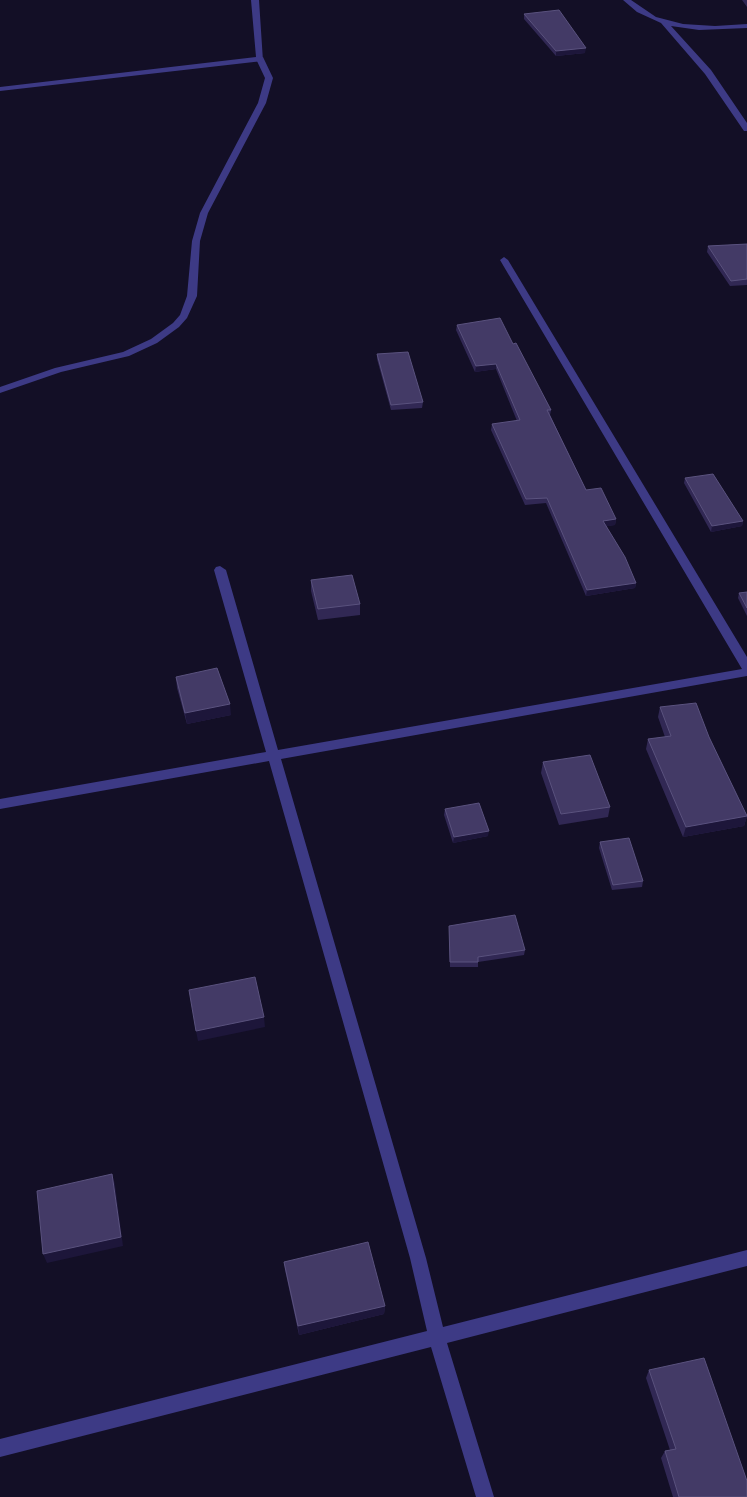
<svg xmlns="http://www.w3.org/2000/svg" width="747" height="1497" font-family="'Open Sans',sans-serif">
  <rect width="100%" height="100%" fill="#130f26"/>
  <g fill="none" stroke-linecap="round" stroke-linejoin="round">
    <path fill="#3d3a85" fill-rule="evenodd" d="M257 57H263L273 78 266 103 208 213 200 241 197 296 187 318 179 327 157 343 129 356 61 372 0 393V387L55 368 123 352 151 339 173 323 180 315 187 296 192 241 200 213 258 103 265 78 256 59Z"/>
    <path fill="#3d3a85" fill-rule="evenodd" d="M251 0H259L263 61 0 91V87L256 57Z
      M623 0H631L656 17 683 24 715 26 747 24V28L699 30 671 26 711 70 747 123V131H744L705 74 661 23 637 12Z
      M504 257 508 260 747 657V676L281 759 426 1258 443 1327 747 1250V1266L447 1343 494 1497H476L431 1347 0 1457V1439L427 1331 410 1258 269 761 0 809V799L266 752 214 570 216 567 220 566 226 570 278 750 742 669 500 260Z"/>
  </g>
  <path fill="#312854" d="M742 0H747V7Z
    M524 14 585 53 556 56 524 19Z
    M747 244V285L730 286 707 252 708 246Z
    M457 325 513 344 551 410 550 415 586 490 616 519 615 525 606 526 636 583 635 588 586 596 546 503 525 505 491 430 492 424 517 421 496 369 475 372 456 330Z
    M377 354 423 402 422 408 391 410 377 359Z
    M685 478 743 521 742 526 711 532 684 483Z
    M311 580 360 604V615L318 620 311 591Z
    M747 592V616L738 598 739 593Z
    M176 677 231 715 187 724 177 688Z
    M660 707 709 737 747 816 744 826 683 837 646 749 648 739 665 737 658 717Z
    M543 762 610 807 608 817 559 825 541 773Z
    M445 809 488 836 453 843 444 815Z
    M600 842 643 881 642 887 612 890 599 848Z
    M449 926 525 950 524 955 478 962V967H450Z
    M284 1262 385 1306 384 1314 299 1335 285 1270Z
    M649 1370 747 1497H673L661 1458 665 1451 670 1450 646 1378Z"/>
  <path fill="#1d163a" d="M586 48 585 53 556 56V51Z
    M496 364V369L475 372 476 366Z
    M616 519 615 525 602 527 603 521Z
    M743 521 742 526 711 532 712 526Z
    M636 583 635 588 586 596 587 590Z
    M230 704 231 715 187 724 185 713Z
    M747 816 744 826 683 837 686 827Z
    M489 831 488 836 453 843 454 837Z
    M264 1017 265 1027 198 1041 196 1031Z
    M112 1174 115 1184 123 1246 47 1263 43 1254Z
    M385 1306 384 1314 299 1335 298 1326Z"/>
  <path fill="#433a66" stroke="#5a527e" d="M559 10 586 48 556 51 524 14Z
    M747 244V279L731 281 708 246Z
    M500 318 513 344 516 343 551 410H547L586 490 601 488 616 519 603 521 625 557 636 583 587 590 547 498 526 499 492 424 520 420 496 364 476 366 457 325Z
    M408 352 423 402 391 405 377 354Z
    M713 474 743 521 712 526 685 478Z
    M352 575 360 604 318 609 311 580Z
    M747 592V608L739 593Z
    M217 668 230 704 185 713 176 677Z
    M696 703 709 737 747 816 686 827 648 739 671 736 660 707Z
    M590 755 610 807 561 814 543 762Z
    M479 803 489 831 454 837 445 809Z
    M629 838 643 881 613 885 600 842Z
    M515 915 525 950 478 957V962H450L449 926Z
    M255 977 264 1017 196 1031 189 990Z
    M112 1174 121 1237 43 1254 37 1191Z
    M368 1242 385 1306 298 1326 284 1262Z
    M704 1358 747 1481V1497H679L665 1451 676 1449 649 1370Z"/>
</svg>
